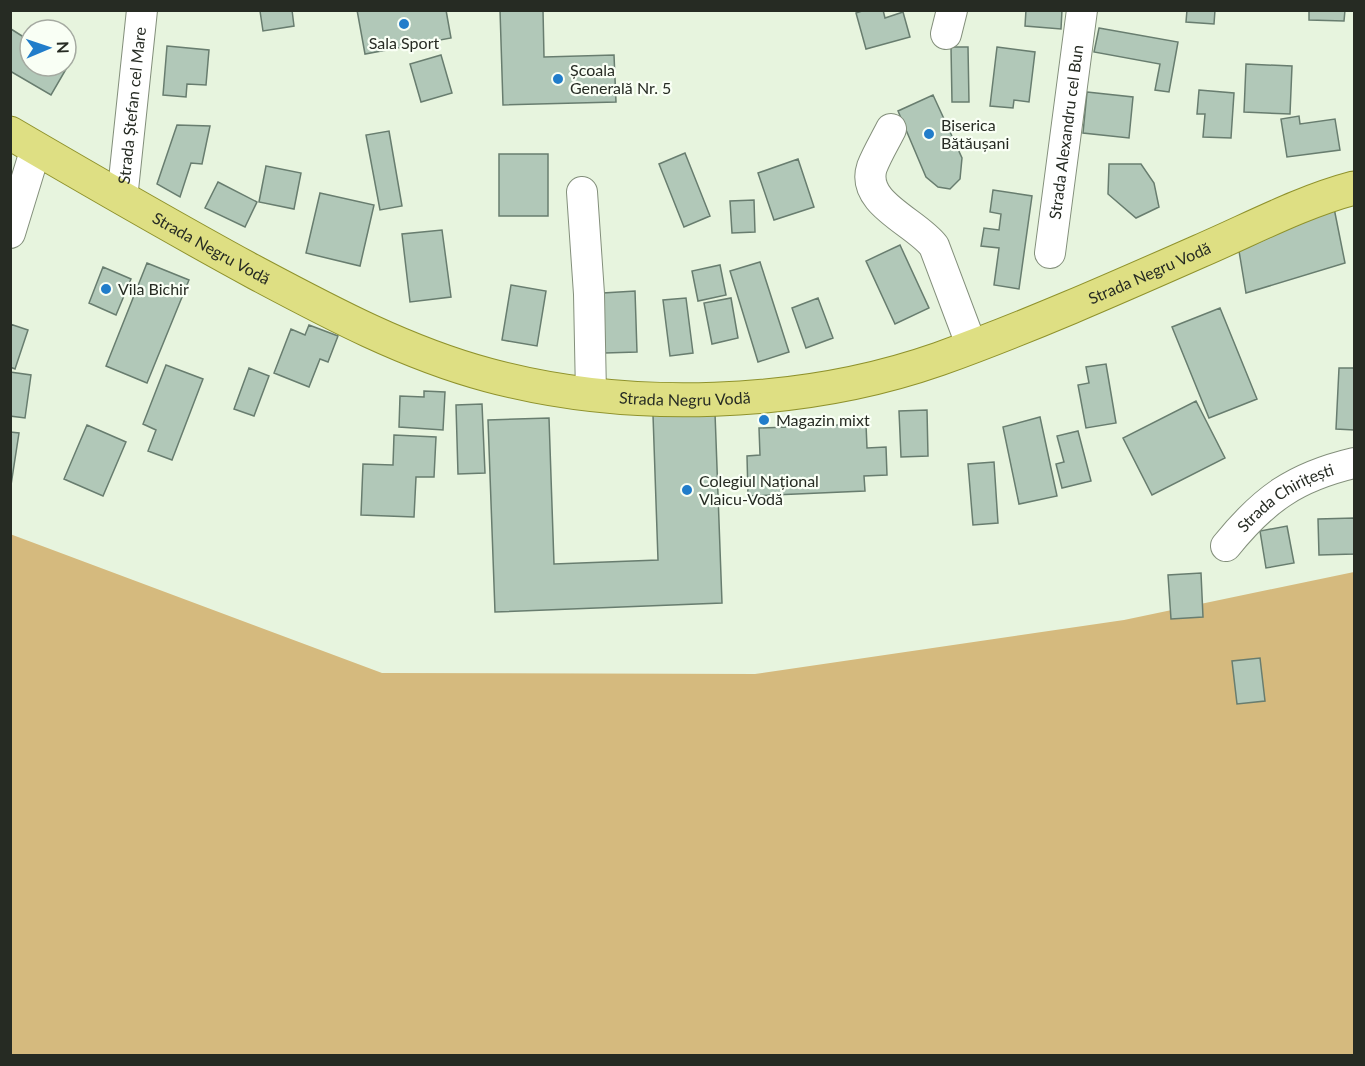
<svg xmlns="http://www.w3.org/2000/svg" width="1365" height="1066" font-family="Lato,sans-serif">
  <rect width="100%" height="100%" fill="#e7f4de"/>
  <path fill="#d5ba7e" d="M10 534 382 673 755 674 1124 620 1354 572V1055H11Z"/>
  <path fill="#b1c8b8" stroke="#687d6f" stroke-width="1.5" d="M292 10 294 26 263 31 260 11Z
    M357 10H446L451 38 365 54Z
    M500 10H543L544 57 614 55 616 102 503 105Z
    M865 10H883L885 18 903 12 910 37 866 49 856 13Z
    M1026 10H1062L1061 29 1025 26Z
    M1187 10H1215L1214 24 1186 22Z
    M1309 10H1345L1344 21 1309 20Z
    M1099 28 1178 42 1169 92 1155 90 1160 64 1094 52Z
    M11 29 30 41V66L69 64 51 95 10 71Z
    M167 46 209 50 206 85 187 84 186 97 163 95Z
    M951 47H968L969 102H952Z
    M997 47 1035 52 1029 102 1014 100 1013 108 990 106Z
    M441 55 452 93 421 102 410 64Z
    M1246 64 1292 66 1290 114 1244 112Z
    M1199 90 1234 93 1231 138 1203 137 1205 114H1197Z
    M1087 92 1133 97 1129 138 1083 133Z
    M933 95 962 158 960 179 950 189 938 187 926 177 898 111Z
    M1299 116 1300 124 1335 119 1340 150 1287 157 1281 119Z
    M177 125 210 126 202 164 191 163 180 197 157 184Z
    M389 131 402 206 380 210 366 135Z
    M685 153 710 216 684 227 659 164Z
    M499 154H548V216H499Z
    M798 159 814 207 774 220 758 173Z
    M1109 164H1141L1154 183 1159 207 1136 218 1108 194Z
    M266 166 301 173 294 209 259 202Z
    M218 182 257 202 245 227 205 208Z
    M993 190 1032 196 1019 289 994 285 999 248 981 246 984 228 999 230 1001 214 990 212Z
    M320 193 374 205 360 266 306 253Z
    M754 200 755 232 732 233 730 201Z
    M1334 208 1345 263 1246 293 1239 251Z
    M442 230 451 297 410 302 402 234Z
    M900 245 929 308 895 324 866 261Z
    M760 262 789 352 758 362 730 271Z
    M147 263 189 280 147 383 106 366Z
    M720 265 726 295 698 301 692 271Z
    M103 267 131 279 116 315 89 303Z
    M511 285 546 291 537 346 502 340Z
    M635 291 637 352 605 353 603 293Z
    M686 298 693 353 670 356 663 300Z
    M731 298 738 338 712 344 704 303Z
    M818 298 833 338 806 348 792 308Z
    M1220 308 1257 399 1209 418 1172 327Z
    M10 324 28 330 15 369 10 367Z
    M309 325 338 336 328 362 320 359 309 387 274 373 291 329 305 335Z
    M1106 364 1116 423 1086 428 1078 385 1089 383 1086 367Z
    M166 365 203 379 172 460 148 451 156 430 143 424Z
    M249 368 269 376 254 416 234 409Z
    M1339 368H1354V430L1336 429Z
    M10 372 31 375 25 418 10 416Z
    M424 391 445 392 443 430 399 427 400 396 424 397Z
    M1196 401 1225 458 1152 495 1123 438Z
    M482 404 485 473 458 474 456 405Z
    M927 410 928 456 901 457 899 411Z
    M715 413 722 603 495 612 488 420 549 418 554 564 658 560 653 415Z
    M1040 417 1057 496 1019 504 1003 427Z
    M866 424 867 448 886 447 887 475 864 476 865 491 748 496 747 456 760 455 759 428Z
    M87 425 126 442 103 496 64 479Z
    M1078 431 1091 481 1062 488 1056 464 1064 462 1057 436Z
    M10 432 19 433 11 485H10Z
    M394 435 436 437 434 477H416L414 517 361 515 363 464 393 465Z
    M994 462 998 523 973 525 968 464Z
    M1354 518V554L1319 555 1318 519Z
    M1287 526 1294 563 1266 568 1260 531Z
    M1201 573 1203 617 1171 619 1168 575Z
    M1260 658 1265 701 1237 704 1232 661Z"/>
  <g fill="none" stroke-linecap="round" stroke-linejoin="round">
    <g stroke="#838f7b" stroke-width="32">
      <g id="minor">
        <path d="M946 34 952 10"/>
        <path d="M891 129C885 141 877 154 872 167 860 203 916 222 934 246L972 347"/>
        <path d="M582 192 589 294 591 394"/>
        <path id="s1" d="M122 199 142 10"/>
        <path d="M10 233 36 148"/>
        <path id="s2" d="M1050 253 1082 10"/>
        <path id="s3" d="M1226 546C1264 499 1295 477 1354 463"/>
      </g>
    </g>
    <g stroke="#8f922c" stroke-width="35">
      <g id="primary">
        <path id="s4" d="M10 133C92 181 173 228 256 273 331 313 406 353 488 375 628 413 802 407 939 359 1028 327 1114 289 1200 251 1251 229 1301 202 1354 188"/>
      </g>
    </g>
    <use href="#minor" stroke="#fff" stroke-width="30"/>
    <use href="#primary" stroke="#dedf83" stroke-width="33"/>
  </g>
  <g fill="#217dca" stroke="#f9fff5" stroke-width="2">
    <circle cx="404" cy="24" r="6"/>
    <circle cx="558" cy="79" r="6"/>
    <circle cx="929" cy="134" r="6"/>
    <circle cx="106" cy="289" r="6"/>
    <circle cx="764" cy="420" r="6"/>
    <circle cx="687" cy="490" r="6"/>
  </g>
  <g text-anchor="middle" stroke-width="4.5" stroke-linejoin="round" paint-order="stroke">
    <g font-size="16" fill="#262b23" stroke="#f9fff5" text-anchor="start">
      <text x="404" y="49" text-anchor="middle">Sala Sport</text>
      <text x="570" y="76">Școala<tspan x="570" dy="18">Generală Nr. 5</tspan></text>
      <text x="941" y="131">Biserica<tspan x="941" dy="18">Bătăușani</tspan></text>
      <text x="118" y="295">Vila Bichir</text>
      <text x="776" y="426">Magazin mixt</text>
      <text x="699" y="487">Colegiul Național<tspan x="699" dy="18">Vlaicu-Vodă</tspan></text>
    </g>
    <g font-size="16" fill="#262b23" stroke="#f9fff5">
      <text dy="6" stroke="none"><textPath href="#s1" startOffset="94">Strada Ștefan cel Mare</textPath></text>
      <text dy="6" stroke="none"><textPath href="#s2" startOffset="122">Strada Alexandru cel Bun</textPath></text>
      <text dy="6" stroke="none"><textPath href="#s4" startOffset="232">Strada Negru Vodă</textPath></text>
      <text dy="6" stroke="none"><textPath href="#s4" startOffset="1222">Strada Negru Vodă</textPath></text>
      <text dy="6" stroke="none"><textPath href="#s4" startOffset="736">Strada Negru Vodă</textPath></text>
      <text dy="6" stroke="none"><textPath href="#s3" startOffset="78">Strada Chirițești</textPath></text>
    </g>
  </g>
  <rect width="1365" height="1066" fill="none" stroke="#262b23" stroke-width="24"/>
  <g transform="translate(48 48) rotate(88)"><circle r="28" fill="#f9fff5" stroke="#a5aaa1" stroke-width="1.5"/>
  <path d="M0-4.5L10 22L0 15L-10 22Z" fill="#217dca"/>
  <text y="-9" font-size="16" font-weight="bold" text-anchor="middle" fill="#262b23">N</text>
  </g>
</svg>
